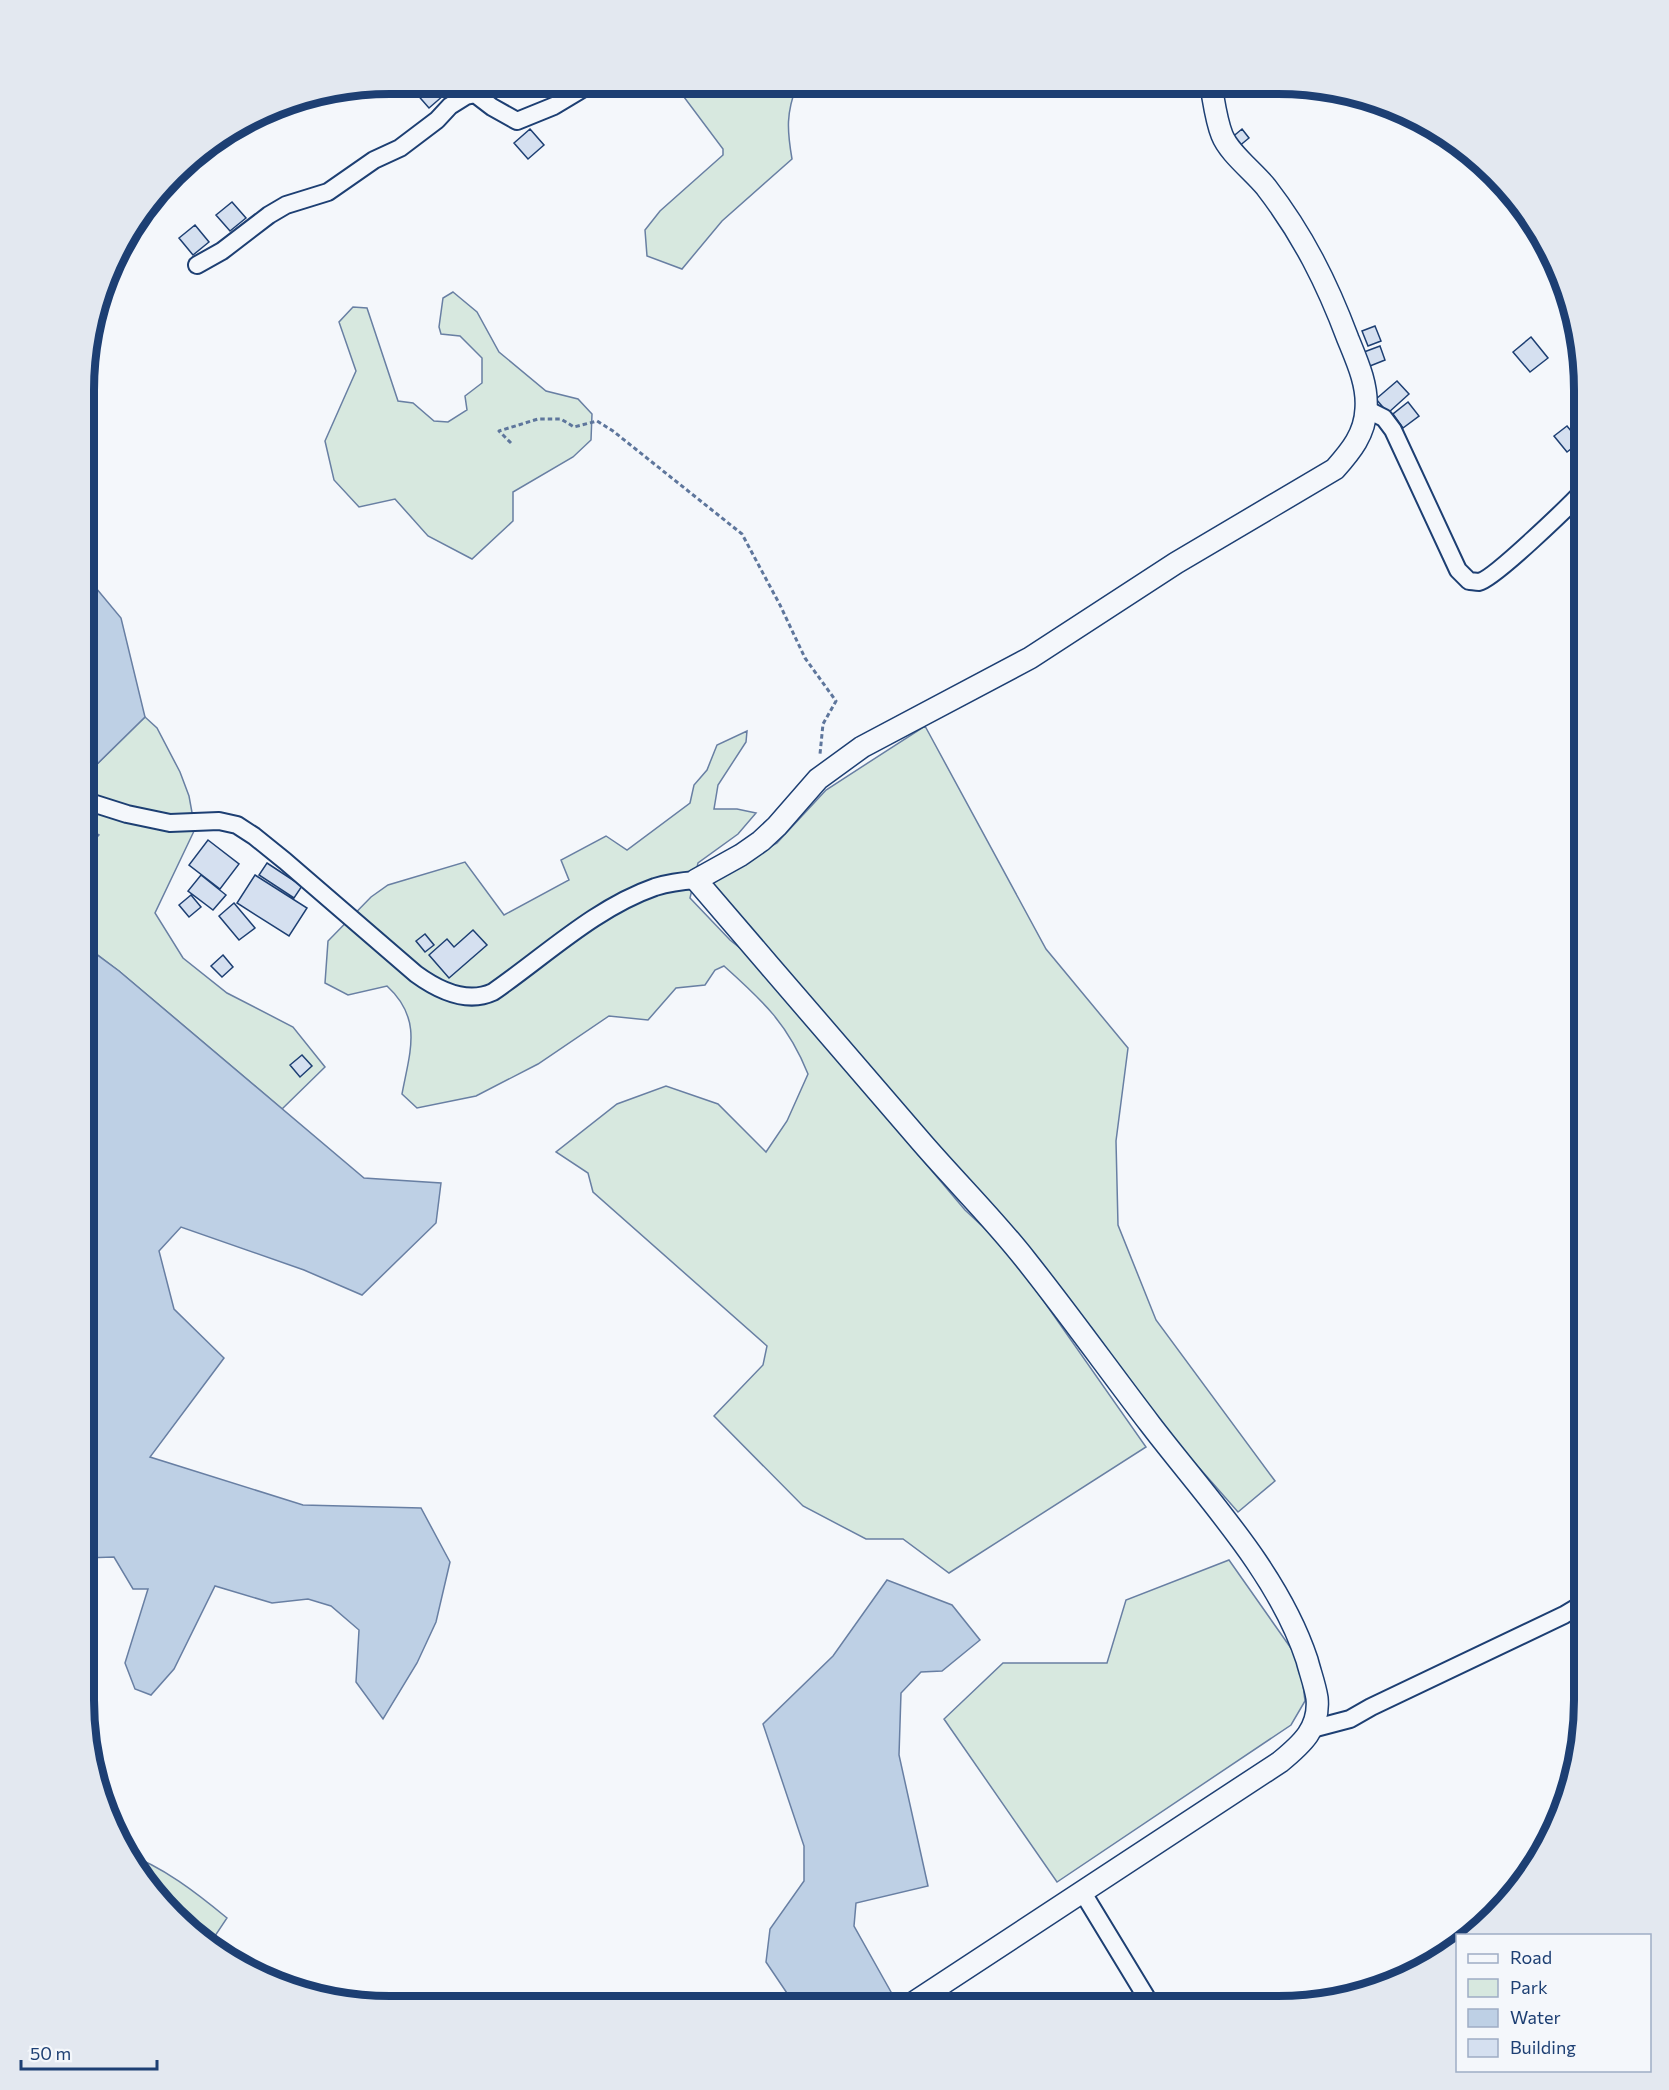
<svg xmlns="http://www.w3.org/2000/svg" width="1669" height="2090" font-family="Commissioner,sans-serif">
  <rect width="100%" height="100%" fill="#f4f7fb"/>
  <path fill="#d7e8df" stroke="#687fa3" stroke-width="1.5" d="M686 85H698L732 96 742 85H797C786 113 787 130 792 159L722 221 682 269 647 256 645 230 660 211 723 155V149L678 89Z
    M453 292 477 312 499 352 546 391 578 399 592 414 591 440 573 457 513 492V521L472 559 428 536 395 499 359 507 334 480 325 441 356 371 339 322 353 307 367 308 398 401 413 403 434 421 448 422 467 410 465 396 482 383V358L460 336 441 334 439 327 443 298Z
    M145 717 157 728 180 772 189 796 195 829 155 913 183 958 227 993 293 1027 325 1067 282 1109 119 971 86 946V849L99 835 86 827V772H89Z
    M925 726 1046 949 1128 1048 1116 1141 1118 1225 1156 1320 1275 1481 1238 1512 1158 1421 711 882 777 843 826 790Z
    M747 731 746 742 718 785 714 809H737L756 813 738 834 698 863 690 898 730 940 750 956 965 1210 996 1239 1017 1263 1146 1447 949 1573 903 1539H866L803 1506 714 1416 763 1365 767 1346 593 1192 588 1173 556 1152 617 1104 666 1086 718 1104 766 1152 787 1121 808 1074C788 1024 763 1001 724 966L715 970 705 985 676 988 648 1020 609 1016 538 1064 476 1096 417 1108 402 1094C410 1051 423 1019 387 986L348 995 325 983 328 941 371 897 388 885 465 862 504 915 569 880 561 860 606 836 627 850 690 803 694 785 707 770 717 745Z
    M1229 1560 1300 1661 1305 1701 1291 1725 1057 1882 944 1719 1003 1663H1107L1126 1600Z
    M126 1854C161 1865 198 1894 227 1918L215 1936 197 1934 160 1902Z"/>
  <path fill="#bed0e5" stroke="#687fa3" stroke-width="1.5" d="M86 576 121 618 145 717 89 772H86Z
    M85 946 119 971 364 1178 441 1183 436 1223 362 1295 304 1270 181 1227 159 1251 174 1309 224 1358 150 1457 303 1505 421 1508 450 1562 436 1622 417 1663 383 1719 356 1682 359 1630 331 1606 308 1599 272 1603 215 1586 174 1669 151 1695 135 1689 125 1663 148 1589H133L114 1557 84 1558 85 1399 88 1394 85 1392Z
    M887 1580 952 1605 980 1640 942 1671 921 1672 901 1693 899 1755 928 1886 856 1903 854 1926 891 1992 873 2005H795L766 1962 770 1929 804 1881V1846L763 1724 833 1656Z"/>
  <path fill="#d5e0f0" stroke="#1d3f73" stroke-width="1.5" d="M424 84H435L444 95 429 108 415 92Z
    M530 129 544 145 528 159 514 143Z
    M1242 129 1249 138 1238 147 1230 139Z
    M232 202 246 218 230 231 216 215Z
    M195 225 209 242 193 255 179 238Z
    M1375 326 1381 341 1368 346 1362 331Z
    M1531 337 1548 358 1530 372 1513 352Z
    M1380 346 1385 360 1370 366 1364 352Z
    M1397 381 1409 394 1388 413 1376 399Z
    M1408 402 1419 416 1403 428 1393 414Z
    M1567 426 1580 442 1567 452 1554 436Z
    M208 840 239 864 220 889 189 865Z
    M267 863 302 886 294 898 259 875Z
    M201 875 226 895 213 910 188 891Z
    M255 875 307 908 289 936 237 903Z
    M191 895 201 907 189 917 179 905Z
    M234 903 255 928 239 940 219 916Z
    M473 930 487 945 449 978 429 955 447 939 454 947Z
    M425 934 434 945 425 952 416 941Z
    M223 955 233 967 222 977 211 966Z
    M302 1055 312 1066 300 1077 290 1065Z"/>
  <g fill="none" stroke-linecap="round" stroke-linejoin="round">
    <g stroke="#1d3f73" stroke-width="20">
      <path id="minor" d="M197 265 222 251 269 215 286 205 328 192 374 160 400 148 437 120 450 106 466 96 475 94 492 107 517 121 554 106 589 85
        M1366 409 1384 418 1393 430 1458 570 1469 581C1472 581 1475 582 1479 582 1494 579 1571 504 1585 489
        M86 801 127 814 170 823 219 821 237 825 254 836 285 861 416 974C438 990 467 1004 493 992 545 956 595 908 655 887 668 883 682 881 696 880
        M1312 1729 1350 1719 1371 1707 1564 1615 1584 1603
        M1083 1893 1151 2005"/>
    </g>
    <g stroke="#1d3f73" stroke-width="24">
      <path id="tertiary" d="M910 2005 1280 1762C1302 1744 1320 1728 1317 1698 1315 1685 1310 1672 1307 1660 1278 1572 1205 1496 1150 1424 1108 1369 1068 1313 1025 1259 992 1217 953 1179 918 1138 843 1052 770 966 696 880L741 855 761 841 777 826 818 779 862 747 1030 658 1176 563 1335 469C1351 451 1365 434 1366 409 1368 385 1357 361 1348 339 1327 283 1303 235 1266 187 1253 171 1229 153 1222 135 1216 120 1214 102 1211 86"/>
    </g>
    <path stroke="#5e769c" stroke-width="3" stroke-dasharray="4.5 3" stroke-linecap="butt" d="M511 443 499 431 538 419H561L574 427 597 421 613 431 742 534 780 605 805 658 836 701 823 724 820 754"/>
    <use href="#minor" stroke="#f4f7fb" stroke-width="16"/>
    <use href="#tertiary" stroke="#f4f7fb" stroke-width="21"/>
  </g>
  <path d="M0 0H1669V2090H0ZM390 94H1278A296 296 0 0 1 1574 390V1700A296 296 0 0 1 1278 1996H390A296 296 0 0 1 94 1700V390A296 296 0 0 1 390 94Z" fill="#e3e8f0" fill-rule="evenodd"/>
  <path fill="none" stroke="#1d3f73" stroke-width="8" d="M390 94H1278A296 296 0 0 1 1574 390V1700A296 296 0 0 1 1278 1996H390A296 296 0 0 1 94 1700V390A296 296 0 0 1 390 94Z"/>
  <rect x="1456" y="1934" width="195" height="138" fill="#f4f7fb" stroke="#9eadc5" stroke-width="1.5"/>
  <rect x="1468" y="1954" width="30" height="9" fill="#f4f7fb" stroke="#9eadc5" stroke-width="1.5"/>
  <text x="1510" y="1964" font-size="18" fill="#1d3f73">Road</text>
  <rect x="1468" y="1979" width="30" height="18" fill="#d7e8df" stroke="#9eadc5" stroke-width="1.5"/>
  <text x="1510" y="1994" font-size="18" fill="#1d3f73">Park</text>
  <rect x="1468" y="2009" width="30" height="18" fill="#bed0e5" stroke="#9eadc5" stroke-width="1.5"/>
  <text x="1510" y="2024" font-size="18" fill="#1d3f73">Water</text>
  <rect x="1468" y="2039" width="30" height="18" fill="#d5e0f0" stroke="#9eadc5" stroke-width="1.5"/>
  <text x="1510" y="2054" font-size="18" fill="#1d3f73">Building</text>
  <path d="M21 2060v9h136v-9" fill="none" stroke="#1d3f73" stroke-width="3"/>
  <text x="30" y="2060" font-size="18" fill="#1d3f73" stroke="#f4f7fb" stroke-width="4.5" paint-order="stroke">50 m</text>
</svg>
